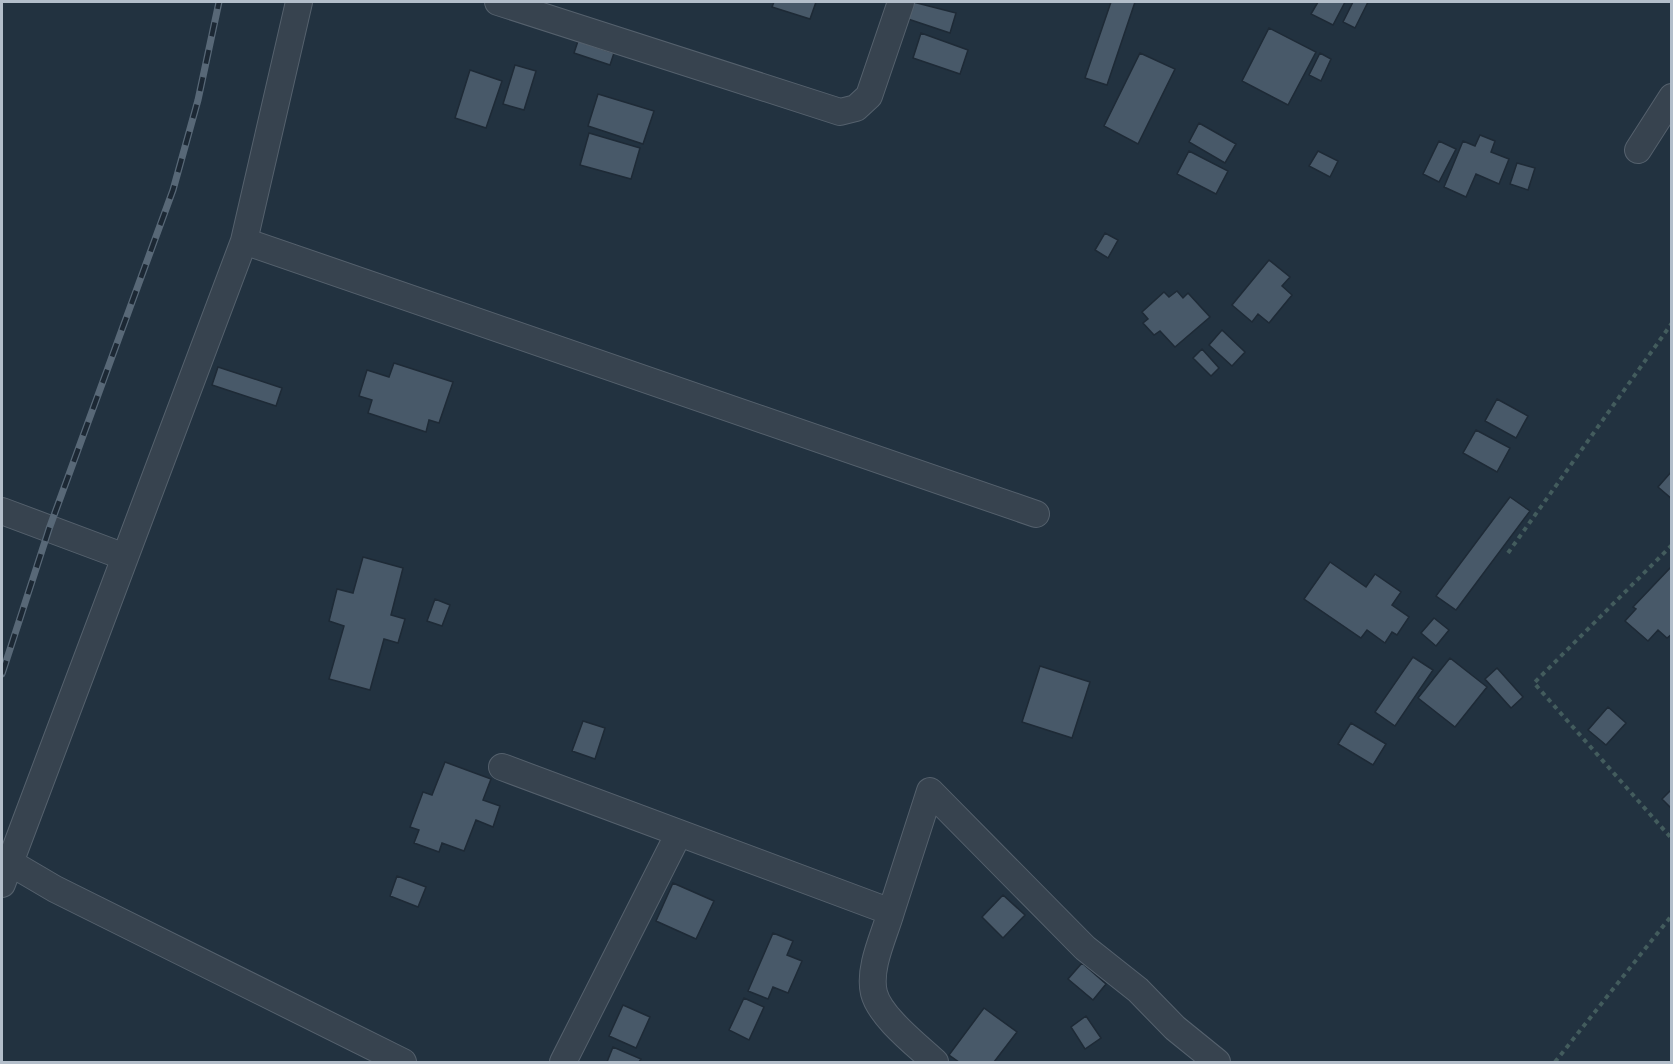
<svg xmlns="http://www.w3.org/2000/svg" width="1673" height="1064" font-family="Arial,sans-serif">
  <rect width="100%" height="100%" fill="#223240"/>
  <path fill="#485969" stroke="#1e2a36" stroke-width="1.5" d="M774 2H816L810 19 772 7Z
    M913 2 956 13 950 33 908 19Z
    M1111 2H1135L1107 85 1085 78Z
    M1318 2H1345L1333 25 1311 14Z
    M1353 2H1368L1355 28 1343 22Z
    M1269 28 1316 52 1288 105 1242 81Z
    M921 33 968 50 960 74 913 58Z
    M578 41 614 53 610 65 574 53Z
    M1140 53 1175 69 1138 144 1104 126Z
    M1320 53 1331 59 1321 81 1309 75Z
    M515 65 536 71 524 110 503 104Z
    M470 70 502 81 486 128 455 118Z
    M598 94 654 111 643 144 588 126Z
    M1199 123 1236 144 1225 163 1189 142Z
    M589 133 640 148 631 179 580 165Z
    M1480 135 1495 141 1491 152 1509 159 1499 184 1476 174 1466 197 1444 187 1463 141 1475 146Z
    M1439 141 1456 149 1439 182 1423 174Z
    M1189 151 1228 171 1216 194 1177 174Z
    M1318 151 1338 161 1330 177 1309 166Z
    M1517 163 1535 168 1528 190 1510 184Z
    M1105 233 1118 240 1108 258 1095 250Z
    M1269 260 1290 277 1282 286 1292 295 1269 323 1258 314 1252 322 1232 305Z
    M1177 291 1183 298 1188 293 1210 317 1175 347 1160 331 1154 335 1143 323 1148 319 1142 312 1164 292 1169 297Z
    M1222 330 1245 352 1232 366 1209 345Z
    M1202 349 1219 368 1211 376 1193 358Z
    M394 363 453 382 439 423 429 420 426 432 368 413 372 400 359 396 367 370 389 377Z
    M218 367 282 388 276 406 212 385Z
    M1497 399 1528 416 1516 438 1485 421Z
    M1476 430 1510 448 1497 472 1463 453Z
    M1672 471V499L1658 487Z
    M1510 497 1530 511 1456 610 1436 596Z
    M363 557 403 568 391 615 405 619 398 643 384 639 370 690 329 679 344 626 329 621 337 589 353 593Z
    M1330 562 1366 587 1375 574 1401 592 1392 605 1409 617 1397 635 1392 632 1385 643 1367 630 1361 638 1304 599Z
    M1672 566V634L1667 638 1658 630 1648 641 1625 621 1636 609 1633 607Z
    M435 599 450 605 442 626 427 621Z
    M1434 618 1449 630 1436 646 1421 633Z
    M1413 657 1433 670 1395 726 1375 712Z
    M1450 658 1487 687 1455 727 1418 698Z
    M1040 666 1090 682 1072 738 1022 722Z
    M1497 668 1523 697 1511 708 1485 679Z
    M1608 707 1626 723 1606 745 1588 730Z
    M583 721 605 728 595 759 572 751Z
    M1351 723 1386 744 1373 765 1338 744Z
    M445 762 491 779 483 800 500 806 493 827 476 820 464 851 442 843 439 852 414 843 419 830 410 827 423 792 432 795Z
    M1672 789V809L1662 799Z
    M397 876 426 887 418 907 390 896Z
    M673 883 714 901 696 939 656 921Z
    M1003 895 1025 915 1003 938 982 917Z
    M773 933 793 941 787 955 802 961 788 993 773 987 768 999 748 991Z
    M1082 963 1106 984 1093 1000 1068 979Z
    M744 998 764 1007 749 1040 729 1030Z
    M623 1005 650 1017 636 1048 609 1036Z
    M984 1008 1017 1032 994 1062H959L949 1055Z
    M1086 1016 1101 1038 1085 1049 1071 1027Z
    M613 1047 641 1059 639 1062H607Z"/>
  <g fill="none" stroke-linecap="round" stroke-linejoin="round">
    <g stroke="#55616d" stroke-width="28">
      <path id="street" d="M498 2 840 112 856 108 869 96 901 2
        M1638 150 1672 97
        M244 241 1036 514
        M2 511 125 557
        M502 767 891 912 930 791 1085 948 1138 990 1175 1028 1217 1062
        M9 862 55 889 403 1062
        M2 884 244 241 299 2
        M891 912C884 936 868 968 874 993 880 1017 918 1046 935 1062
        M563 1062 679 833"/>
    </g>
    <path stroke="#435c5d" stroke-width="4" stroke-dasharray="4.5 4.5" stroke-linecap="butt" d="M1672 545 1534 683 1672 839
      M1508 553 1672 323
      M1555 1062 1672 915"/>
    <use href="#street" stroke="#37434f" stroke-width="26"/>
    <g stroke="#586877" stroke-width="7">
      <path id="rail" d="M2 674 49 529 173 190 198 100 219 2"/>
    </g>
    <use href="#rail" stroke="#1c2834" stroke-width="4.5" stroke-dasharray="14" stroke-linecap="butt"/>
  </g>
  <rect width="1673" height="1064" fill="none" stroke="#b3beca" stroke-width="6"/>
</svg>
